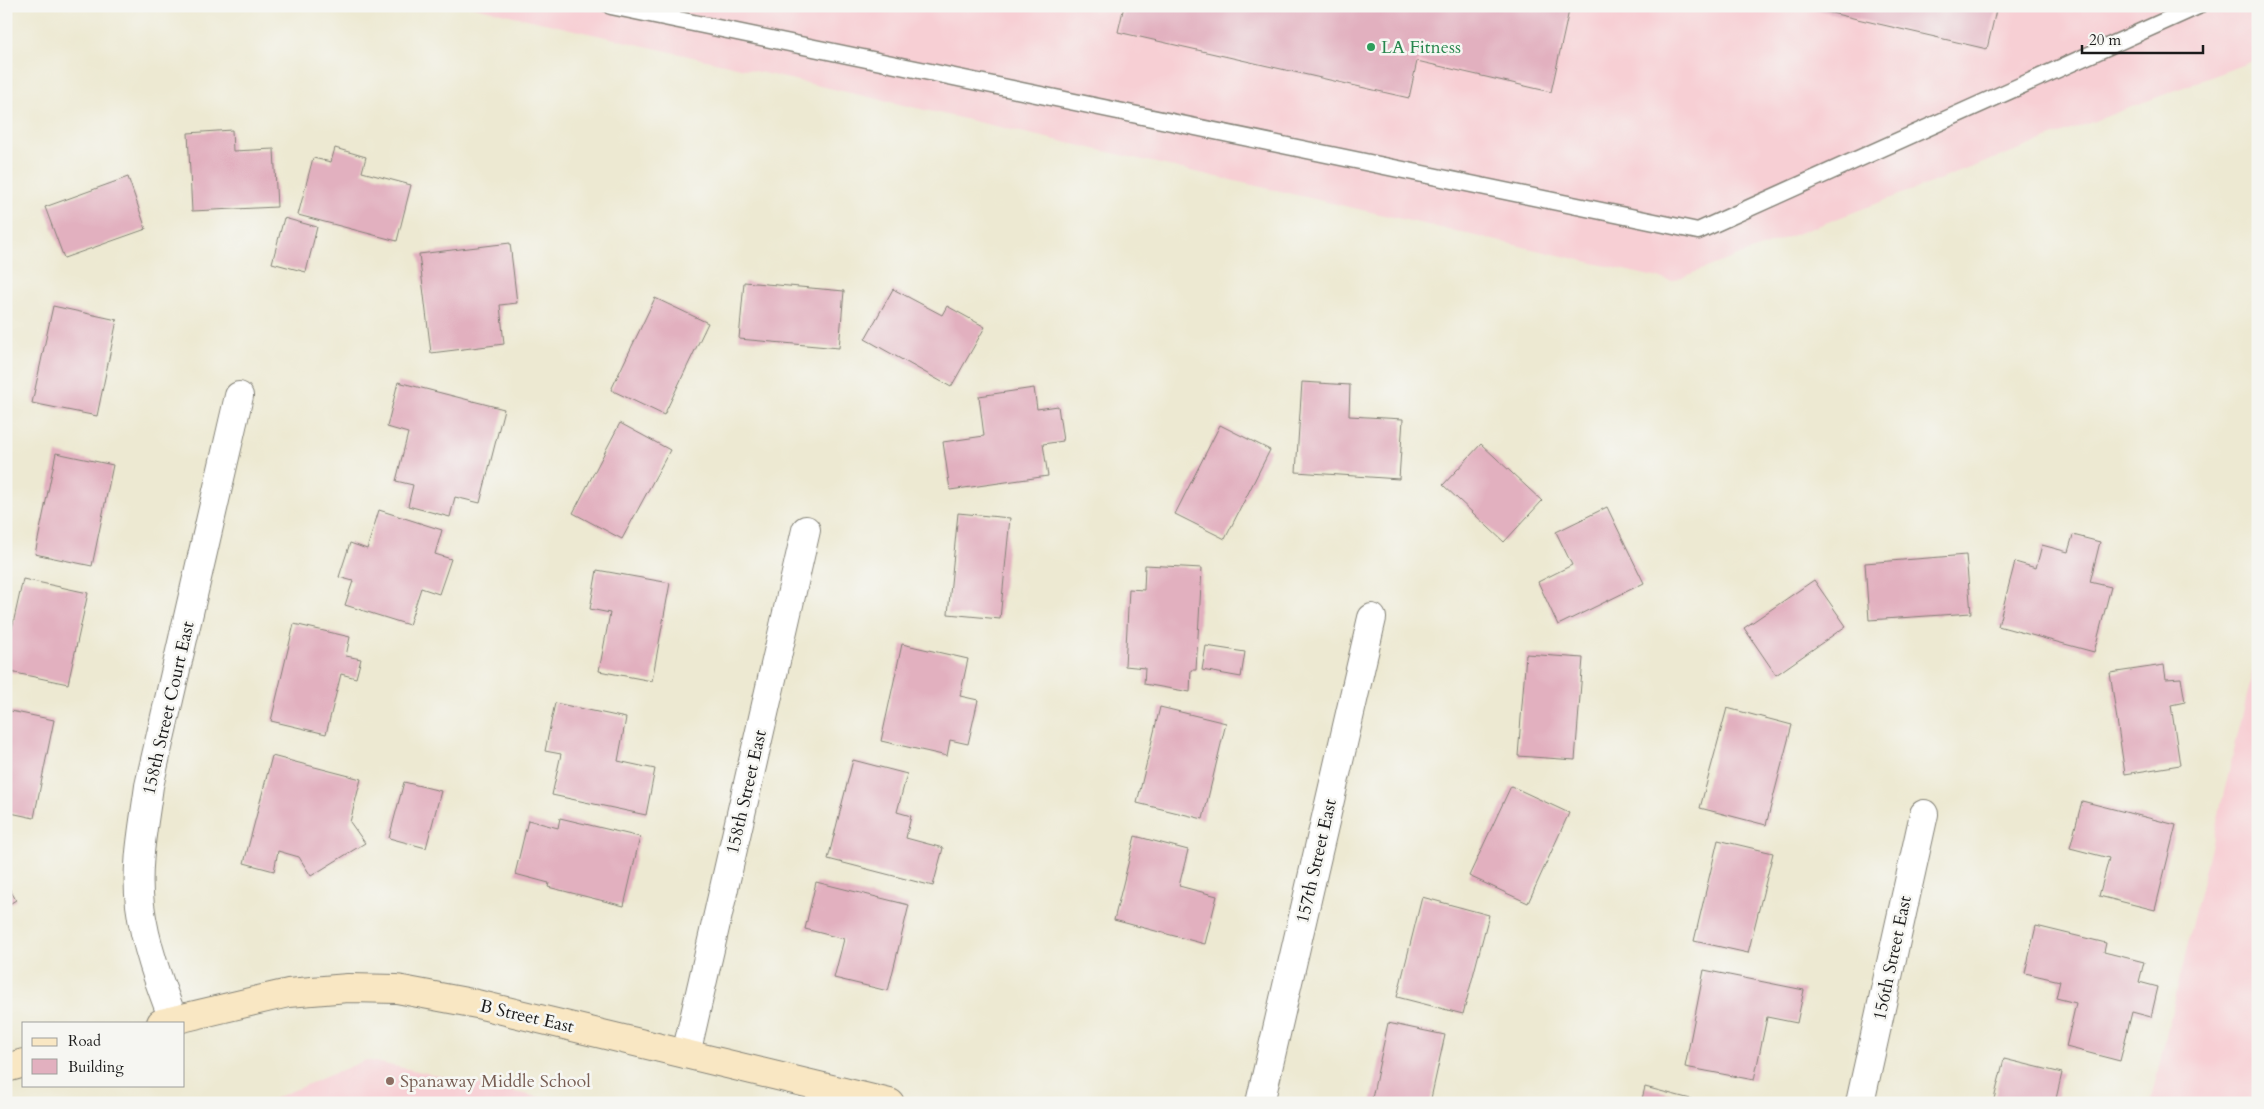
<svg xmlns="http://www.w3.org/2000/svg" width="2264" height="1109" font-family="Cardo,serif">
  <rect width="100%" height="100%" fill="#f6f6f2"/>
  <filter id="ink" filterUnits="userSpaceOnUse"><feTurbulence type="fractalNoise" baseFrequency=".02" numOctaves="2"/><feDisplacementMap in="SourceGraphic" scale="10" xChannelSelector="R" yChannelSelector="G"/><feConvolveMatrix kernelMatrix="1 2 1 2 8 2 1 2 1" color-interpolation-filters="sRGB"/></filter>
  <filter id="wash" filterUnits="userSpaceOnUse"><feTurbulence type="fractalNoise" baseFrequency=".0096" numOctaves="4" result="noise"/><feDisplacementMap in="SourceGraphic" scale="20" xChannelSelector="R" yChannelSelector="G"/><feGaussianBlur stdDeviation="1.12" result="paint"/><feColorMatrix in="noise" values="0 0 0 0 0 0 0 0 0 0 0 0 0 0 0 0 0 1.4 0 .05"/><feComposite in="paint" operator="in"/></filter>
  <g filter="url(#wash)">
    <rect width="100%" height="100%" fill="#ede9d2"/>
    <path fill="#f7cfd4" d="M470 6H2258V59L1672 281Z
      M2258 649V1103H2150Z
      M366 1060 566 1103H263Z"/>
    <g id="blocks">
      <path fill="#e2b0bf" d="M1124 6H1570L1551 92 1417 61 1409 98 1118 32Z
        M1801 6H1997L1987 49Z
        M232 130 233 151 274 149 277 207 192 211 188 133Z
        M335 148 366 157 362 172 411 185 397 241 298 215 313 158 331 162Z
        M128 177 146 229 64 258 45 207Z
        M284 218 317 227 306 272 272 263Z
        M510 243 517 303 500 305 504 344 431 353 419 254Z
        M744 282 844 291 839 348 739 339Z
        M893 289 942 315 947 306 985 327 951 387 865 339Z
        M655 298 708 323 664 415 611 390Z
        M53 306 117 320 97 416 32 403Z
        M398 382 504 409 480 503 455 497 450 517 408 506 413 485 396 481 408 433 387 427Z
        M1302 382 1350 385 1349 416 1403 419 1399 479 1296 472Z
        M1034 388 1037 409 1058 406 1063 441 1043 444 1048 476 950 490 943 442 984 436 979 396Z
        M620 423 670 450 622 539 573 513Z
        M1220 425 1270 450 1225 539 1175 514Z
        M1481 444 1542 501 1504 542 1443 485Z
        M56 453 113 465 92 566 35 554Z
        M1607 507 1644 583 1558 625 1538 582 1572 565 1556 532Z
        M379 510 442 530 435 554 451 559 439 594 421 588 409 625 345 605 353 581 339 577 350 543 367 549Z
        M958 513 1010 518 1000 619 948 614Z
        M2073 535 2100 542 2090 582 2111 587 2094 652 1998 626 2015 562 2036 568 2042 545 2068 552Z
        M1966 555 1971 613 1869 620 1865 563Z
        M1145 565 1202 568 1196 670H1191L1190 692 1144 684 1145 668 1125 666 1129 589 1144 590Z
        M597 570 670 583 652 681 599 671 610 613 590 609Z
        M23 579 88 593 68 684 6 671V655Z
        M1814 580 1846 626 1776 675 1744 628Z
        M294 624 350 637 346 656 361 659 356 678 341 674 326 734 271 721Z
        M902 644 968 659 960 696 978 700 968 744 950 740 947 756 881 741Z
        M1206 646 1245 652 1241 677 1202 670Z
        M1526 654 1583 658 1575 760 1518 756Z
        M2164 665 2166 679 2181 678 2185 702 2171 705 2180 765 2125 774 2110 673Z
        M555 703 626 718 618 761 655 769 646 815 552 795 561 754 545 751Z
        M1160 707 1226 723 1203 819 1137 803Z
        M1727 708 1792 725 1766 825 1700 808Z
        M6 710 54 720 34 818 6 812Z
        M272 756 361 779 350 822 365 843 311 876 299 857 278 851 274 871 244 863Z
        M853 760 907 774 897 812 911 816 906 838 943 848 933 886 828 859Z
        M404 782 441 791 426 848 389 838Z
        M1511 786 1569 813 1528 903 1469 876Z
        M2082 801 2176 825 2155 910 2099 896 2109 858 2070 848Z
        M560 818 640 837 624 906 548 887 549 883 515 874 528 820 558 828Z
        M1135 836 1188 850 1179 886 1217 896 1205 944 1114 920Z
        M1718 840 1773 853 1748 953 1694 941Z
        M816 882 909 905 888 991 834 978 844 939 805 929Z
        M6 883 16 900 6 906Z
        M1422 897 1489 915 1463 1014 1397 997Z
        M2036 926 2106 943 2104 952 2144 962 2139 982 2158 987 2151 1017 2132 1012 2120 1061 2066 1047 2076 1003 2056 998 2060 981 2025 973Z
        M1704 970 1804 990 1797 1023 1767 1017 1754 1080 1685 1067Z
        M1388 1023 1445 1035 1430 1103H1371Z
        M2004 1059 2062 1073 2055 1103H1993Z
        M1645 1087 1702 1102 1701 1103H1641Z"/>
    </g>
  </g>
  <g filter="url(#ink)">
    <use href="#blocks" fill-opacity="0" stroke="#848277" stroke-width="1"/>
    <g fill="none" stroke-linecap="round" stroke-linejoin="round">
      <g stroke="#848277" stroke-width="19">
        <path id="lane" d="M611 6 1698 231 2198 6"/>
      </g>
      <g stroke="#848277" stroke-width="30">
        <path id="street" d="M173 1019C159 982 145 945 140 905 135 866 144 824 149 786L239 396
          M686 1054 806 530
          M1260 1103 1372 618
          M1860 1103 1924 814"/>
      </g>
      <g stroke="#848277" stroke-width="30">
        <path id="secondary" d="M161 1023 288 993 348 988 397 989 477 1004 890 1103
          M6 1068 24 1063"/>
      </g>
      <use href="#lane" stroke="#fff" stroke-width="16"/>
      <use href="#street" stroke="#fff" stroke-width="28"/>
      <use href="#secondary" stroke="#f9e7c3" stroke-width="28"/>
    </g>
  </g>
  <circle fill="#2e9e5b" stroke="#f6f6f2" stroke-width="2" cx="1371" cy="47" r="5"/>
  <circle fill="#8d6e63" stroke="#f6f6f2" stroke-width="2" cx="390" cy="1081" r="5"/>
  <g text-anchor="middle" stroke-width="5" stroke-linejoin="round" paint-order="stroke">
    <g font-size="18" fill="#27864d" stroke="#f6f6f2" text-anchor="start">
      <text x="1381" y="53">LA Fitness</text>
    </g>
    <g font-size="18" fill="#1c1c1c" stroke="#f6f6f2">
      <text transform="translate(168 708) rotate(-77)" y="6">158th Street Court East</text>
      <text transform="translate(746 792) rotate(-77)" y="6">158th Street East</text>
      <text transform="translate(1316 861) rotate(-77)" y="6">157th Street East</text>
      <text transform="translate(1892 958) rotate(-78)" y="6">156th Street East</text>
      <text transform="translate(527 1016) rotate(13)" y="6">B Street East</text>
    </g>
    <g font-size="18" fill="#785e54" stroke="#f6f6f2" text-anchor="start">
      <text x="400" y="1087">Spanaway Middle School</text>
    </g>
  </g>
  <rect width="2264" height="1109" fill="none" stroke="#f6f6f2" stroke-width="25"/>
  <rect x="22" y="1022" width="162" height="65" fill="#f6f6f2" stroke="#9f9f9c"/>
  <rect x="32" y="1038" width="25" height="8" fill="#f9e7c3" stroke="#9f9f9c"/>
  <text x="68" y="1046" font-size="15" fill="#1c1c1c">Road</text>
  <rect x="32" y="1059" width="25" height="15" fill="#e2b0bf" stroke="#9f9f9c"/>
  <text x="68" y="1072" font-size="15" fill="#1c1c1c">Building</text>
  <path d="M2082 45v8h121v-8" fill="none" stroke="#1c1c1c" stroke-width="2.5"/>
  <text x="2089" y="45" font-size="15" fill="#1c1c1c" stroke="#f6f6f2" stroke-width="4" paint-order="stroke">20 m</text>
</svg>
